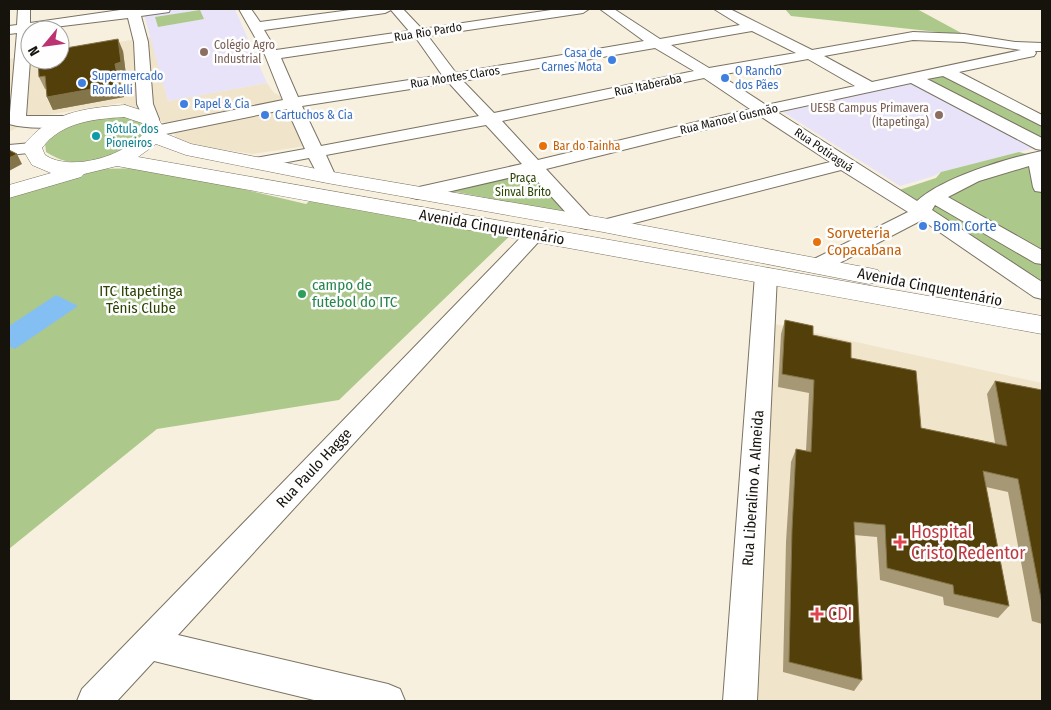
<svg xmlns="http://www.w3.org/2000/svg" width="1051" height="710" font-family="'Fira Sans Condensed',sans-serif">
  <rect width="100%" height="100%" fill="#f8f0de"/>
  <path fill="#f0e4cb" d="M151 37 168 101 267 83 274 93 295 102 312 145 253 154 186 144 176 140 173 127 121 103 40 116 9 132V59L30 56V60H60V51Z
    M770 323 1042 383V701H750Z"/>
  <path fill="#e8e3f9" d="M158 9H235L267 83 168 101 143 11Z
    M916 81 1022 134 1042 146 941 172 934 176 900 186 783 112Z"/>
  <path fill="#acc98b" d="M785 9H917L965 35 791 16Z
    M200 10 204 19 158 27 155 17Z
    M943 74 1042 127V141L923 80Z
    M118 114 143 123 145 132C132 154 96 162 72 162 62 161 54 157 46 152L45 143 61 127Z
    M1019 152 1042 158V292L893 192 936 178 941 172Z
    M528 164 574 214 429 187Z
    M152 168 306 204 319 192 517 229 339 400 157 429 9 549V192L93 169Z"/>
  <path fill="#84bff3" d="M56 295 78 306 15 349 9 346V326Z"/>
  <g fill="none" stroke-linecap="round" stroke-linejoin="round">
    <g stroke="#7a7363" stroke-width="2">
      <path id="minor" d="M18 9H30V23L127 9H170L169 12 141 16 148 42 153 104 159 119 157 122H145L137 104 134 42 128 18 30 30V60L26 116H66L72 118 74 121 72 124C53 129 27 129 9 124L17 33 9 34V26L17 25Z
        M239 9H251L260 22 358 9H403L422 29 558 9H589L583 13 428 36 456 73 644 41 600 9H614L660 39 740 25 714 9H730L812 50 913 32 964 34 1015 42 1042 43V51H1035L1036 53 1034 56 959 72 1042 115V126L943 76 927 79 1042 138V150L1036 149 911 83 777 112 917 201C943 177 1008 158 1042 151V192L1035 191 1033 187 1029 166 979 181 948 197 1042 250V264L1035 263 935 205 932 210 1042 282V299L1034 297 922 220 826 270 819 272 812 270 809 265 812 260 908 212 841 170 603 231 596 229 594 226 586 229 579 227 530 173 417 199 410 197 408 193 410 189 522 164 486 125 326 155 336 177 333 181 327 182 321 181 309 158 256 168 250 167 247 163 250 159 305 149 287 109 156 136 150 135 148 131 150 127 283 100 265 55ZM391 10 409 31 276 50 264 30 385 13ZM752 31 796 53 709 68 671 45ZM416 38 442 75 298 97 281 58ZM913 40 964 42 1021 50 872 82 824 56ZM655 48 694 71 494 113 463 81ZM808 59 855 86 766 105 720 75ZM704 78 750 109 538 160 502 121ZM449 83 479 116 321 146 302 106ZM760 116 830 162 595 222 546 169Z
        M32 143 38 144 41 148 38 152 9 155V145Z
        M535 228 542 230 545 234 542 238 178 635 388 684 400 689 405 701H318L154 661 117 701H77L82 689 528 230Z
        M766 268 774 270 777 275 757 701H723L755 275 758 270Z"/>
    </g>
    <g stroke="#7a7363" stroke-width="1">
      <path id="major" d="M125 105 156 115 165 130 164 133 191 144 327 171 603 218 869 268 878 270 881 276 878 282 869 284 603 232 327 183 186 155 156 144 138 157 1042 316V334L117 166 84 174 81 177 9 198V185L51 173 32 165 22 148C47 112 85 108 125 105ZM124 117 142 123 146 130C129 155 71 173 45 155L42 148C61 122 94 119 124 117Z"/>
    </g>
    <use href="#minor" fill="#fff" fill-rule="evenodd"/>
    <use href="#major" fill="#fff" fill-rule="evenodd"/>
  </g>
  <path fill="#a69874" d="M123 51 126 75 119 77 124 97 53 110 47 97 46 89H45L39 77Z
    M785 320 813 335 851 358 921 428 995 443 987 394 995 381 1042 390V624L1032 621 1008 492 986 487 1009 606 998 618 944 605 943 597 880 580 877 537 854 535 862 680 854 691 783 672 786 542 791 462 796 449 806 451 809 393 778 387 781 334Z"/>
  <path fill="#847449" d="M118 39 123 51 126 75 119 77 124 97 53 110 47 97Z
    M17 154 22 164 9 171V158Z"/>
  <path fill="#533f09" stroke="#847449" d="M118 39 121 62 115 64 119 84 47 97 45 76 39 77 38 60H60V49Z
    M9 150 17 154 9 158Z
    M785 320 813 326V335L851 343V358L916 371 921 428 1007 446 995 381 1042 390V604L1018 479 983 471 1009 606 954 594 953 585 887 568 885 525 854 522 862 680 789 662 792 530 796 449 811 452 814 380 782 374Z"/>
  <g fill="#8d6e63" stroke="#fefefe" stroke-width="2">
    <circle cx="204" cy="52" r="5"/>
    <circle cx="939" cy="115" r="5"/>
  </g>
  <g fill="#3f7fe0" stroke="#fefefe" stroke-width="2">
    <circle cx="612" cy="60" r="5"/>
    <circle cx="725" cy="78" r="5"/>
    <circle cx="82" cy="83" r="5"/>
    <circle cx="184" cy="104" r="5"/>
    <circle cx="265" cy="115" r="5"/>
    <circle cx="923" cy="226" r="5"/>
  </g>
  <circle fill="#0f9aa8" stroke="#fefefe" stroke-width="2" cx="96" cy="136" r="5"/>
  <g fill="#e8710a" stroke="#fefefe" stroke-width="2">
    <circle cx="543" cy="146" r="5"/>
    <circle cx="817" cy="242" r="5"/>
  </g>
  <circle fill="#2e9e5b" stroke="#fefefe" stroke-width="2" cx="302" cy="294" r="5"/>
  <g fill="#e0444e" stroke="#fefefe" stroke-width="2">
    <path d="M897.5 534.5h5v5h5v5h-5v5h-5v-5h-5v-5h5z"/>
    <path d="M814.5 606.5h5v5h5v5h-5v5h-5v-5h-5v-5h5z"/>
  </g>
  <g text-anchor="middle" stroke-width="5" stroke-linejoin="round" paint-order="stroke">
    <g font-size="12" fill="#16130d" stroke="#fefefe">
      <text transform="translate(428 32) rotate(-9)" y="4">Rua Rio Pardo</text>
      <text transform="translate(455 77) rotate(-9)" y="4">Rua Montes Claros</text>
      <text transform="translate(648 85) rotate(-12)" y="4">Rua Itaberaba</text>
      <text transform="translate(729 119) rotate(-13)" y="4">Rua Manoel Gusmão</text>
      <text transform="translate(824 150) rotate(34)" y="4">Rua Potiraguá</text>
    </g>
    <g font-size="12" fill="#785e54" stroke="#fefefe" text-anchor="start">
      <text x="214" y="49">Colégio Agro<tspan x="214" dy="14">Industrial</tspan></text>
      <text x="929" y="112" text-anchor="end">UESB Campus Primavera<tspan x="929" dy="14">(Itapetinga)</tspan></text>
    </g>
    <g font-size="12" fill="#366cbe" stroke="#fefefe" text-anchor="start">
      <text x="602" y="57" text-anchor="end">Casa de<tspan x="602" dy="14">Carnes Mota</tspan></text>
      <text x="735" y="75">O Rancho<tspan x="735" dy="14">dos Pães</tspan></text>
      <text x="92" y="80">Supermercado<tspan x="92" dy="14">Rondelli</tspan></text>
      <text x="194" y="108">Papel &amp; Cia</text>
      <text x="275" y="119">Cartuchos &amp; Cia</text>
    </g>
    <g font-size="12" fill="#0d838f" stroke="#fefefe" text-anchor="start">
      <text x="106" y="133">Rótula dos<tspan x="106" dy="14">Pioneiros</tspan></text>
    </g>
    <g font-size="12" fill="#c56008" stroke="#fefefe" text-anchor="start">
      <text x="553" y="150">Bar do Tainha</text>
    </g>
    <g font-size="12" fill="#2c4403" stroke="#fefefe">
      <text x="523" y="182">Praça<tspan x="523" dy="14">Sinval Brito</tspan></text>
    </g>
    <g font-size="15" fill="#366cbe" stroke="#fefefe" text-anchor="start">
      <text x="933" y="231">Bom Corte</text>
    </g>
    <g font-size="15" fill="#16130d" stroke="#fefefe">
      <text transform="translate(492 227) rotate(10)" y="5">Avenida Cinquentenário</text>
      <text transform="translate(930 287) rotate(11)" y="5">Avenida Cinquentenário</text>
      <text transform="translate(314 468) rotate(-47)" y="5">Rua Paulo Hagge</text>
      <text transform="translate(753 488) rotate(-86)" y="5">Rua Liberalino A. Almeida</text>
    </g>
    <g font-size="15" fill="#c56008" stroke="#fefefe" text-anchor="start">
      <text x="827" y="238">Sorveteria<tspan x="827" dy="17">Copacabana</tspan></text>
    </g>
    <g font-size="15" fill="#27864d" stroke="#fefefe" text-anchor="start">
      <text x="312" y="290">campo de<tspan x="312" dy="17">futebol do ITC</tspan></text>
    </g>
    <g font-size="15" fill="#2c4403" stroke="#fefefe">
      <text x="141" y="296">ITC Itapetinga<tspan x="141" dy="17">Tênis Clube</tspan></text>
    </g>
    <g font-size="18" fill="#be3a42" stroke="#fefefe" text-anchor="start">
      <text x="911" y="538">Hospital<tspan x="911" dy="21">Cristo Redentor</tspan></text>
      <text x="828" y="620">CDI</text>
    </g>
  </g>
  <rect width="1051" height="710" fill="none" stroke="#16130d" stroke-width="20"/>
  <g transform="translate(45 45) rotate(241)"><circle r="24" fill="#fefefe" stroke="#a1a09e"/>
  <path d="M0-4L9 19L0 12L-9 19Z" fill="#bb3371"/>
  <text y="-8" font-size="14" font-weight="bold" text-anchor="middle" fill="#16130d">N</text>
  </g>
</svg>
